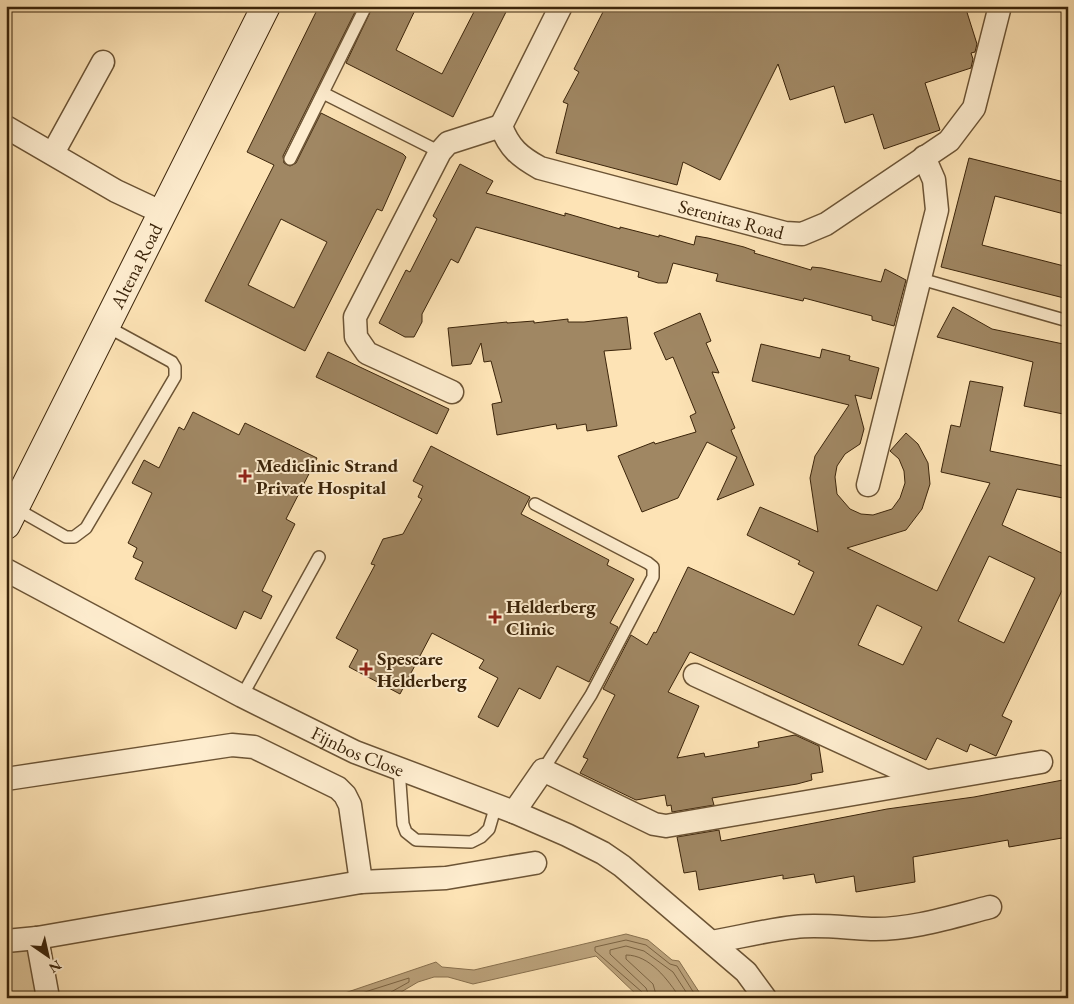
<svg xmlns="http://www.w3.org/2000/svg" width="1074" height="1004" font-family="'EB Garamond',serif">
  <rect width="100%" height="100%" fill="#fde3b5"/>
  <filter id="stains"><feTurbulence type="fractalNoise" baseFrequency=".004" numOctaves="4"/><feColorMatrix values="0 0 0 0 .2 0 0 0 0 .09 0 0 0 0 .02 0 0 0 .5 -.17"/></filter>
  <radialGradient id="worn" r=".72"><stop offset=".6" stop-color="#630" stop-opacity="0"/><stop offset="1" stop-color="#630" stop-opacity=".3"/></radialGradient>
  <path fill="#dcc398" stroke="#8c7451" d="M36 939 46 998H6V942Z"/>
  <path fill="#bba27b" stroke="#88704e" d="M626 934 648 940 672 960 679 961 703 998H640L596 956 473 984 448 977H434L418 982 391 998H330L436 962 442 967 474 970Z"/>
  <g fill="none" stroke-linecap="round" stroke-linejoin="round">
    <path stroke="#7b6342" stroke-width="1" d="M346 998 409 978V982L391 992 389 998
      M643 998 642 992 595 951V947L626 940 646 945 670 964 677 966 697 998
      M650 998 646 988 610 954V950L626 946 644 951 673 972 690 998
      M657 998 653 984 626 959V955C650 955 668 980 680 998"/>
  </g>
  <path fill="#a08763" stroke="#3b240a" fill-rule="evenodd" d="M319 6H358L283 156 284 163 290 166 296 163 321 113 403 154 406 157 382 211 377 209 305 351 205 301 274 165 247 152ZM281 219 327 242 294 308 248 285Z
    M373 6H417L396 50 442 74 477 6H509L453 117 346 63Z
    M606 6H965L977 44 975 52 971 53 973 59 971 68 925 83 940 130 884 149 873 114 845 123 834 86 790 100 778 64 720 180 683 162 677 185 556 153 568 104 563 102 579 72 574 69Z
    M969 158 1068 183V215L995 196 982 245 1068 267V299L941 267Z
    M460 164 493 181 486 193 565 216V213L620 229V227L659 237V235L694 245 696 236 708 238 744 247 755 251 754 253 811 270 812 267 822 268 881 282 885 269 906 280 894 326 872 320V316L804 298 803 301 716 281 718 274 673 263 667 283H658L638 277 639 272 476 227 458 263 451 259 422 314V322L414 337H405L379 323 406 270 410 272 437 219 433 216Z
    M953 307 992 329 1068 345V415L1024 406 1033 362 937 337Z
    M700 313 711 341 706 343 719 373 712 372 735 428 731 430 754 485 717 500 737 457 707 442 678 498 642 512 618 456 654 442 655 444 696 432 690 416 696 413 673 357 666 360 654 333Z
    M627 317 631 349 604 351 617 426 587 431 586 424 557 429 556 424 497 435 492 404 502 402 491 361 484 362 481 343 471 364 452 366 448 328 507 322V323L534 321V323L568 319V322H584Z
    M761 344 820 358 822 349 850 356 849 360 879 368 871 399 855 395 864 429 860 444 845 454 837 466 835 477 837 494 850 509 861 514 873 515 892 509 900 498 905 483 904 471 899 459 890 451 906 433 918 444 928 463 930 484 922 509 906 530 847 548 937 591 990 483 941 472 951 425 960 427 970 381 1003 387 990 451 1068 467V499L1017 489 1002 525 1068 556V578L1002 716 1012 721 996 756 970 744 967 752 937 738 926 760 690 652 668 692 699 706 677 758 704 753 705 757 759 747 758 742 795 735 819 746 823 772 811 774 812 780 797 784 712 798 714 805 672 812 671 805 667 806 665 795 636 800 580 773 588 759 583 757 615 695 603 689 631 635 647 645 654 632 656 633 688 567 794 615 814 572 798 564 800 561 747 535 760 507 818 532 810 478 815 456 849 405 752 381ZM989 556 1035 578 1004 643 958 621ZM877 605 922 627 903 665 858 645Z
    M328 352 449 409 437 434 316 377Z
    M193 412 239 435 245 423 317 458 286 519 295 524 262 591 272 596 261 619 244 611 236 629 135 579 143 562 133 557 137 548 128 543 152 493 132 483 144 460 159 468 179 427 184 430Z
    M431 446 530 497 521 514 609 560 607 565 634 579 610 623 618 627 589 682 557 666 540 699 519 688 498 727 478 717 498 678 479 668 484 660 432 633 400 694 349 667 358 650 336 638 375 565 371 564 383 539 403 534 422 499 418 497 423 486 413 481Z
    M1068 779V806L1063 807 1068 837 1009 847 1008 840 913 857 915 882 856 892 854 876 816 883 814 874 783 879V875L699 890 696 871 684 873 677 837 719 830 721 841 887 809 974 797Z"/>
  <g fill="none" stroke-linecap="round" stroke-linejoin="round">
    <g stroke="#6c5435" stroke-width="14">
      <path id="lane" d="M323 93 440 152
        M290 159 366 6
        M921 279 1068 321
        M535 504 648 563 653 567V577L591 695 543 770
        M15 508 66 537H74L86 528 175 377V367L172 362 106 326
        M242 696 319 557
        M399 769 403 824 406 832 416 840 471 842 481 837 489 829 496 805"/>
    </g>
    <g stroke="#6c5435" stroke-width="25">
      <g id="street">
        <path id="s1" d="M561 6 501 126C509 148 520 157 540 168L785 233 802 234 826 224 949 141 974 108 1000 6"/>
        <path d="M6 127 116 191 163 213"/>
        <path d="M53 153 103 62"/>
        <path d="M452 392 367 353 356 337 355 317 440 152 448 143 501 126"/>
        <path d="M868 485 937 210 934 180 924 157"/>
        <path id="s2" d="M6 570 242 696 355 752 514 812 567 835 603 853 622 866 746 972 765 998"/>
        <path d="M695 675 926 781"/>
        <path d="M6 779 232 745 254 747 338 788 345 795 350 805 361 882"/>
        <path d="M514 812 543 770 654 824 666 826 1041 762"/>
        <path d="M37 938 48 998"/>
        <path d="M6 941 37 938 361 882 446 878 535 863"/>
        <path d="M712 942C740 937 767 930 795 927 820 924 845 928 871 929 911 930 951 917 990 907"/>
      </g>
    </g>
    <g stroke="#3b240a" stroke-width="30">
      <g id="secondary">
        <path id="s3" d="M6 525 266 6"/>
      </g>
    </g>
    <use href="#lane" stroke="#feedcf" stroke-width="11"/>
    <use href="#street" stroke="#feedcf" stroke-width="22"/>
    <use href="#secondary" stroke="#feedcf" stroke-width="28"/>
  </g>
  <g fill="#8f2418" stroke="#feedcf" stroke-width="2">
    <path d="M242.5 468.5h5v5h5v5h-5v5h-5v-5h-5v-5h5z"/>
    <path d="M492.5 609.5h5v5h5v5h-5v5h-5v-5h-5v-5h5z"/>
    <path d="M363.5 661.5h5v5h5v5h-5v5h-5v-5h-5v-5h5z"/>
  </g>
  <g text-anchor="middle" stroke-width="4" stroke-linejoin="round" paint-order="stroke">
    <g font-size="19" fill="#3b240a" stroke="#feedcf">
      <text dy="7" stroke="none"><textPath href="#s1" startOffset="391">Serenitas Road</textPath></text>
      <text dy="7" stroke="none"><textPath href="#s3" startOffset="290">Altena Road</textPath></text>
      <text dy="7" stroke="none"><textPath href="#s2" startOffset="396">Fijnbos Close</textPath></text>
    </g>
    <g font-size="19" font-weight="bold" fill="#3b240a" stroke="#feedcf" text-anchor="start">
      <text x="256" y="472">Mediclinic Strand<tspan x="256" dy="22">Private Hospital</tspan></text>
      <text x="506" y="613">Helderberg<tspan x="506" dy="22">Clinic</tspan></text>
      <text x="377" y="665">Spescare<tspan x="377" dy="22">Helderberg</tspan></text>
    </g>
  </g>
  <rect width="1074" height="1004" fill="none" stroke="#fde3b5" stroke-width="25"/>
  <rect x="8" y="8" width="1059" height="989" fill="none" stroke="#3b240a" stroke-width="2.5"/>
  <rect x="12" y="12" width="1049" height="979" fill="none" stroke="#3b240a"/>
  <g transform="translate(48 956) rotate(146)" stroke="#feedcf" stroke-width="4" paint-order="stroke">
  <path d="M0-4L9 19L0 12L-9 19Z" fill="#3b240a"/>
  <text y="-8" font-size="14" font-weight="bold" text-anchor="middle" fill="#3b240a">N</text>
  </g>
  <rect width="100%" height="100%" filter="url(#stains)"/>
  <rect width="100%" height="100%" fill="url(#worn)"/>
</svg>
